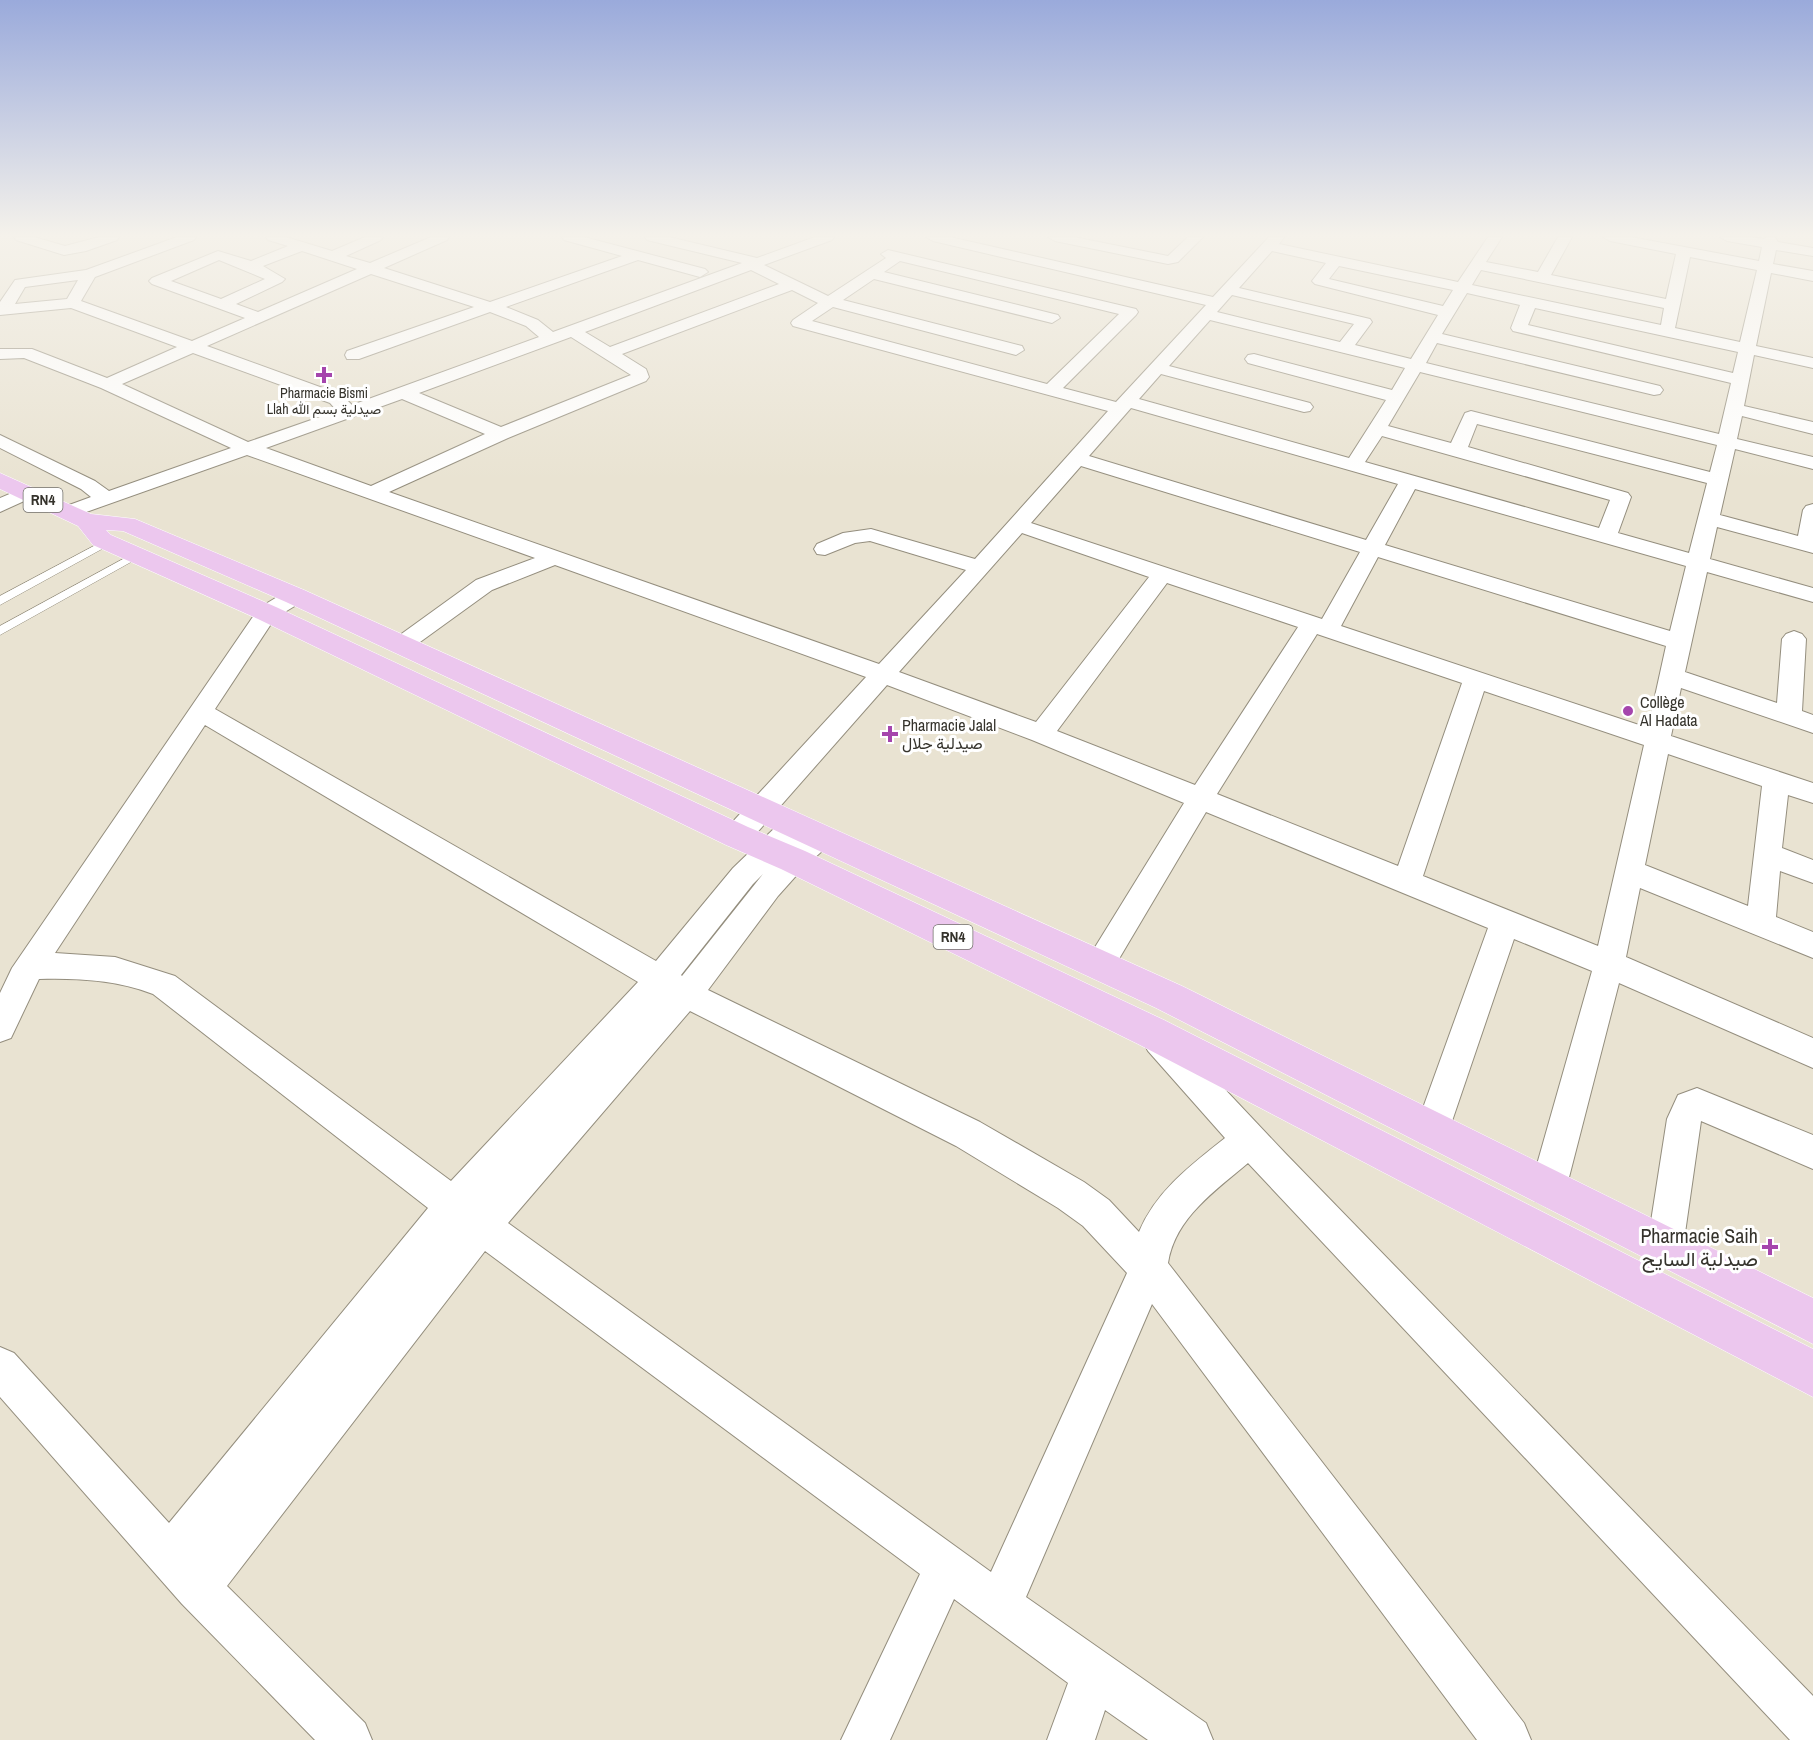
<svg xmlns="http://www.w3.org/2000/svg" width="1813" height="1740" font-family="'Archivo Narrow',Vazirmatn,sans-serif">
  <rect width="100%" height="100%" fill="#e9e3d2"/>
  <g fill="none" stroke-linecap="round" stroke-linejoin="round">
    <g stroke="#948e7e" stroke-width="1">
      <path id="service" d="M107 539 111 540V544L0 605V596Z
        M136 552 142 555 140 557 0 635V626Z"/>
    </g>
    <g stroke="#948e7e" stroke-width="2">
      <path id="minor" d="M14 237H34L65 246 99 237H119L117 240 86 251 64 255 16 240Z
        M177 237H196L194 240 95 277 81 301 192 341 245 318 152 284 149 281 152 278 218 251 251 261 288 246 268 240 266 237H286L332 251 365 237H383L381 240 346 256 370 263 431 237H449L447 240 384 268 490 302 622 256 564 240 562 237H584L705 269 708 272 700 277 638 260 506 307 538 320 553 332 742 263 647 240 645 237H669L757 258 815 237H834L832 240 764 265 828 296 886 258 881 254 888 250 1136 309 1138 312 1136 315 1063 388 1116 402 1206 305 933 241 926 237H950L1213 297 1269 237H1284L1279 244 1458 282 1488 237H1502L1486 262 1538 272 1558 237H1572L1551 275 1666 299 1676 254 1610 241 1603 237H1631L1759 261 1762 247 1727 241 1720 237H1750L1764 239 1767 237H1775L1778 242 1813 248V256L1776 250 1773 264 1813 271V281L1771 273 1756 346 1813 358V368L1754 355 1744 406 1813 422V434L1742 416 1737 439 1813 457V469L1735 449 1720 515 1798 536 1803 510 1806 506 1813 504V553L1717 527 1710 559 1813 588V602L1707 572 1685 672 1777 703 1782 639 1786 634 1794 631 1802 634 1806 639 1802 711 1813 715V733L1681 688 1671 736 1813 783V803L1788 795 1782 848 1813 860V883L1780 871 1776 917 1813 932V958L1640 888 1626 957 1813 1038V1068L1619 983 1566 1189 1561 1201 1548 1207 1535 1201 1530 1189 1592 971 1514 939 1449 1130 1444 1142 1432 1146 1420 1142 1415 1130 1488 928 1206 812 1110 974 1099 978 1088 974 1084 965 1184 803 1032 740 887 685 747 844 737 847 727 844 723 836 727 828 866 677 555 565 492 590 409 650 401 653 393 650 389 645 393 640 476 580 535 558 247 455 75 516H61L58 512 61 508 91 497 81 489 0 448V435L95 481 109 491 231 448 101 388 24 358 0 359V349H32L107 378 177 347 71 308 0 315V302L15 280 86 270ZM302 251 357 269 258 312 236 304 282 282 285 279 263 266ZM1272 251 1326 263 1312 281 1315 284 1438 315 1411 359 1355 345 1372 322 1370 319 1239 288ZM1690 257 1757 270 1740 342 1675 328ZM219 260 265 279 221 299 171 281ZM900 261 1119 314 1047 384 812 321 833 307 1016 355 1024 350 1022 346 843 300 874 279 1052 323 1060 318 1058 315 884 272ZM1339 266 1453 290 1443 306 1329 279ZM751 270 779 284 610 347 585 332ZM1481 270 1664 308 1661 325 1472 285ZM371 274 474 307 347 351 345 355 347 359H359L490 312 526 326 539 337 352 405 342 395 207 346ZM78 280 67 299 15 304 25 287ZM792 290 818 303 793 320 791 323 793 326 1108 411 975 559 871 529 843 533 817 544 814 549 817 554 825 555 855 543 870 541 966 570 879 664 389 492 508 438 646 381 649 377 646 369 622 354ZM1467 293 1520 305 1511 328 1513 331 1731 383 1719 434 1426 363 1437 343 1654 395 1660 394 1663 390 1660 386 1442 334ZM1232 295 1354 324 1340 342 1217 312ZM1535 308 1738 352 1733 373 1528 325ZM1210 320 1405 368 1392 390 1254 354 1248 355 1245 359 1248 363 1386 400 1349 458 1139 399 1161 374 1304 412 1310 411 1313 407 1310 403 1169 366ZM571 337 631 375 501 427 419 393ZM193 353 330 403 337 411 248 442 122 384ZM1420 372 1717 445 1710 472 1471 411 1465 413 1451 443 1388 426ZM402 399 485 434 371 486 266 448ZM1131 408 1398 484 1366 540 1089 456ZM1477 424 1707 483 1689 553 1618 533 1631 497 1628 493 1468 447ZM1382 436 1610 500 1599 528 1365 462ZM1081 466 1360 552 1322 619 1031 523ZM1415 489 1686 566 1670 631 1385 545ZM1022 533 1149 577 1036 722 899 672ZM1378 557 1666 646 1648 728 1341 626ZM1167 583 1298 627 1195 785 1057 731ZM1317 634 1462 683 1398 866 1217 794ZM1484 691 1644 745 1598 946 1423 876ZM1668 754 1762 786 1748 906 1645 865Z
        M1048 237H1074L1168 256 1188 237H1203L1178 262 1168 264 1055 241Z
        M26 487 33 489 36 493 33 497 0 512V498Z
        M295 589 303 591 306 596 303 601 275 618 215 709 656 961 733 868 784 819 794 816 804 819 808 826 798 839C809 830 814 825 829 829L833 837 829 845 803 868 778 896 708 990 980 1122 1084 1182 1109 1200 1139 1232C1156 1191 1191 1165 1225 1138L1148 1051 1143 1041 1148 1031 1159 1027 1170 1031 1285 1153 1813 1696V1740H1790L1248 1163C1215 1191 1175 1218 1168 1263L1524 1723 1531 1740H1477L1152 1304 1026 1597 1206 1723 1213 1740H1148L1105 1710 1095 1740H1047L1068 1683 954 1599 890 1740H841L920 1574 485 1251 227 1586 365 1723 372 1740H315L182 1604 0 1397V1347L14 1353 169 1523 428 1208 153 994C116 980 78 978 39 979L11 1038 0 1042V993L12 968 259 608 287 591ZM205 725 638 982 451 1181 175 976 115 957 55 953ZM763 874 682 976 681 975 753 884ZM690 1011 956 1146 1058 1208 1083 1226 1127 1273 991 1572 508 1223Z
        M1697 1088 1813 1135V1169L1701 1121 1683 1247 1678 1260 1665 1265 1652 1260 1647 1247 1667 1119 1678 1095Z"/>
    </g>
    <g stroke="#fff" stroke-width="1">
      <path id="primary" d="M0 473 91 514 135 519 304 590 1182 986 1813 1298V1344L1156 1008 286 602 123 531 106 530 111 535 276 607 748 827 805 851 1164 1020 1813 1349V1397L1138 1044 781 869 726 845 258 619 93 545 78 526 0 489Z"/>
    </g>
    <use href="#service" fill="#fff" fill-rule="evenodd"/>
    <use href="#minor" fill="#fff" fill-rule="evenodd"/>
    <use href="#primary" fill="#ecc7ee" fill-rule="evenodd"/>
  </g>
  <linearGradient id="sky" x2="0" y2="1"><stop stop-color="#9aaadb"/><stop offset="0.49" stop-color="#f5f2eb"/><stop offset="1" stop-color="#f5f2eb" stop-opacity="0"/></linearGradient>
  <rect width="1813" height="480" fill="url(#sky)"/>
  <g fill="#a545ad" stroke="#fff" stroke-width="2">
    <path d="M321 366h6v6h6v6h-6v6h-6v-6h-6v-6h6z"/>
    <circle cx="1628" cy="711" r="6"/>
    <path d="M887 725h6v6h6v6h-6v6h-6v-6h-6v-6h6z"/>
    <path d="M1767 1238h6v6h6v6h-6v6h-6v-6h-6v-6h6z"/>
  </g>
  <g text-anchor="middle" stroke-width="6" stroke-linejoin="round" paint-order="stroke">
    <g font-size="14" fill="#35332c" stroke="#fff">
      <text x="324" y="398">Pharmacie Bismi<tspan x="324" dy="16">Llah صيدلية بسم الله</tspan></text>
    </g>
    <g fill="#fff" stroke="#72706b" stroke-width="1.5">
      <rect x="23.5" y="488" width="39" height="24" rx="4.5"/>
      <rect x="933.5" y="925" width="39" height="24" rx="4.5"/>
    </g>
    <g font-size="15" font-weight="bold" fill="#35332c">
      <text x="43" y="505">RN4</text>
      <text x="953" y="942">RN4</text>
    </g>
    <g font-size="16" fill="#35332c" stroke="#fff" text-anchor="start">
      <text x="1640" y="708">Collège<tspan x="1640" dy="18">Al Hadata</tspan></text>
      <text x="902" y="731">Pharmacie Jalal<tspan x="902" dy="18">صيدلية جلال</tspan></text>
    </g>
    <g font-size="20" fill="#35332c" stroke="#fff" text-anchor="end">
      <text x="1758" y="1243">Pharmacie Saih<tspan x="1758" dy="23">صيدلية السايح</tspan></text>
    </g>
  </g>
</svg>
